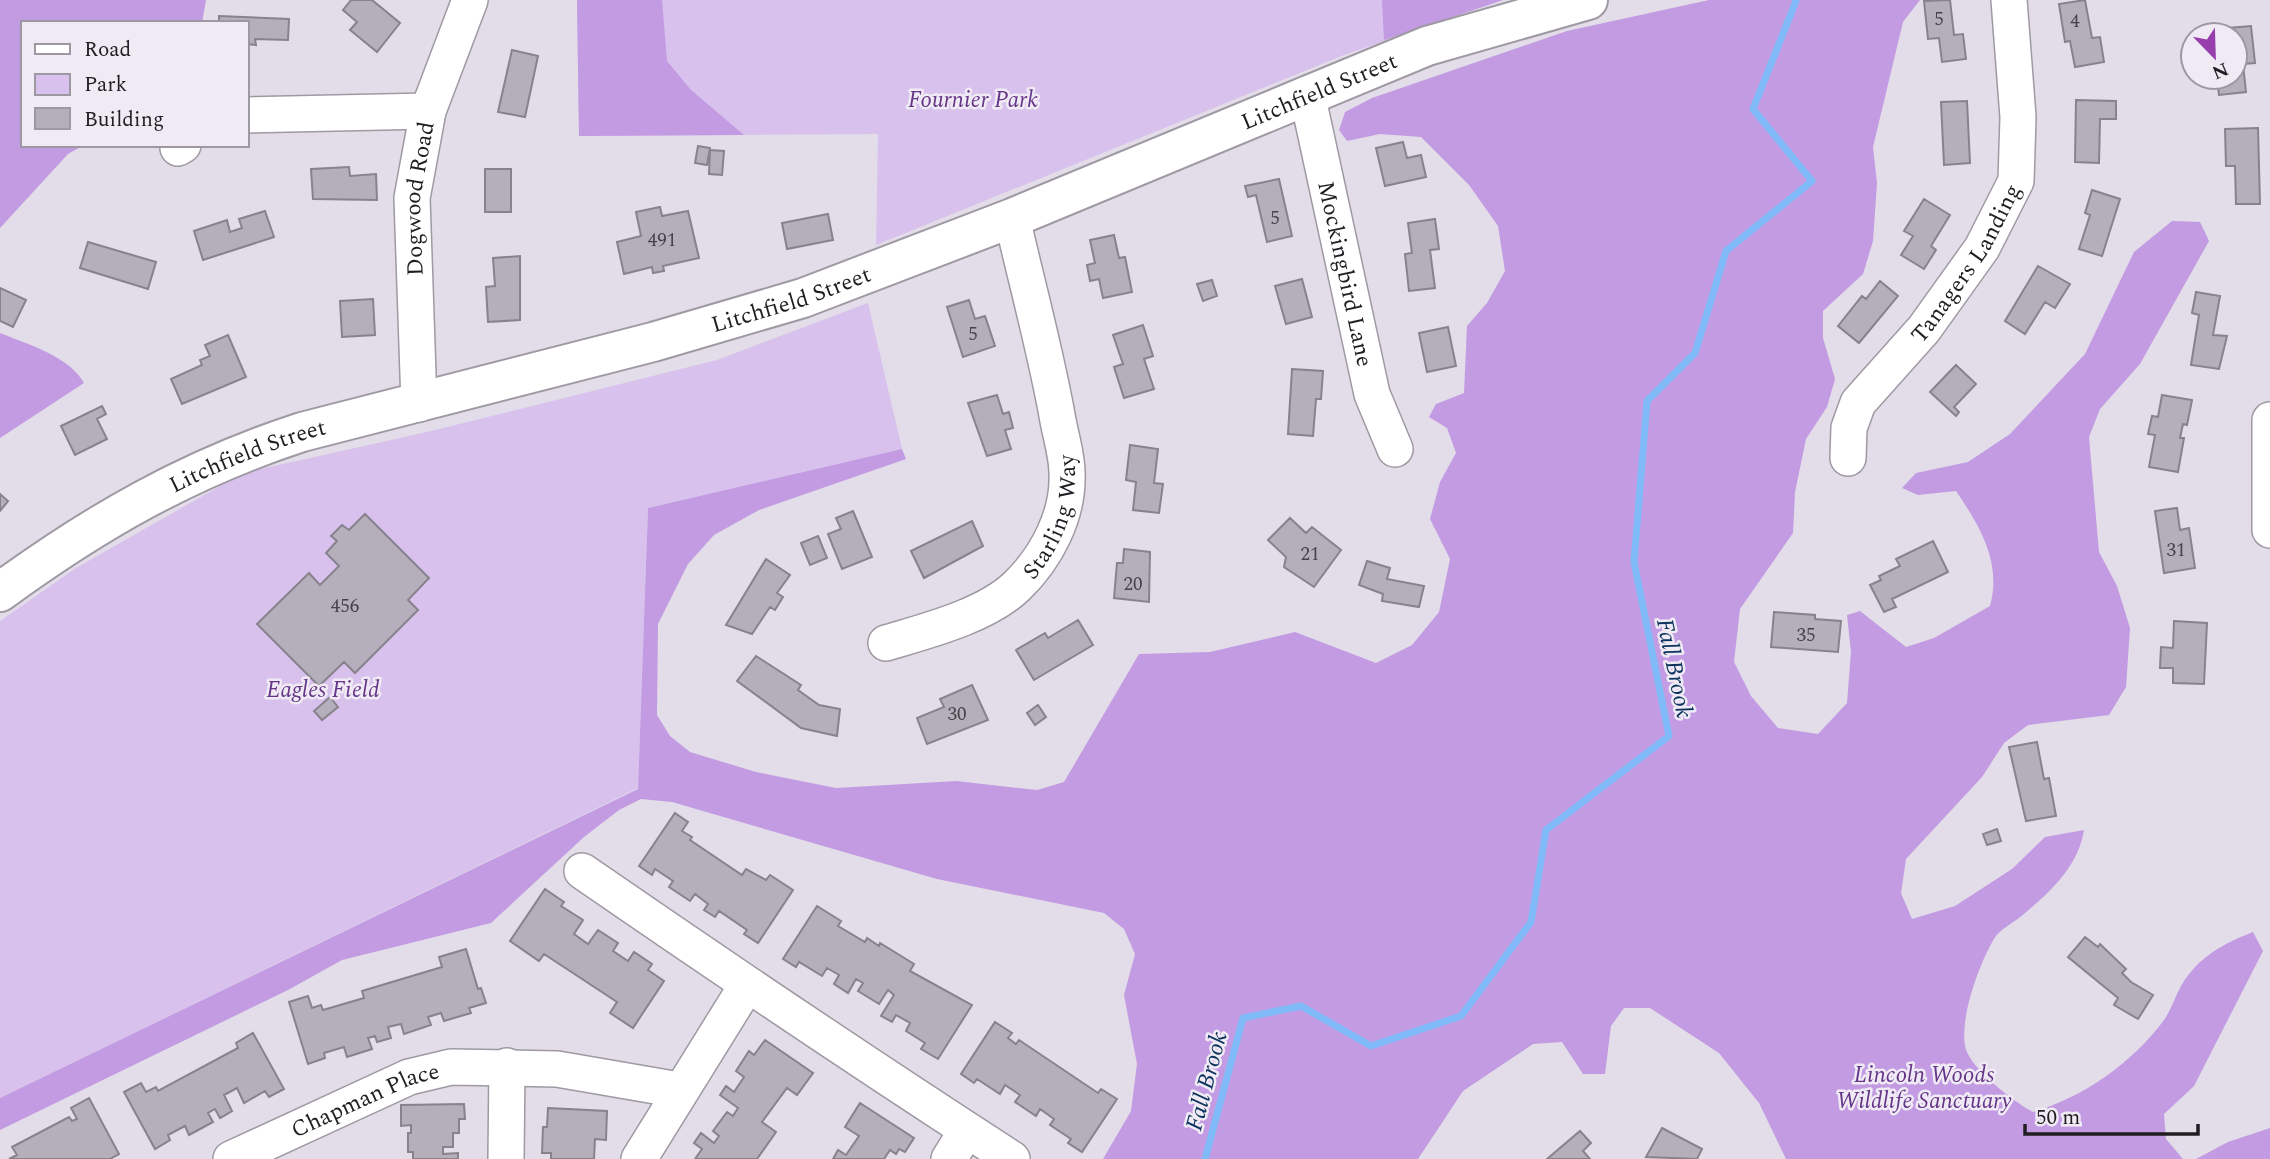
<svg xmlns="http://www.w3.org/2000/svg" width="2270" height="1159" font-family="Spectral,serif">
  <rect width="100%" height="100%" fill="#e2dde8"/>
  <path fill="#d8c1ed" d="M577 0H1503L1344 55 876 245 878 134 579 136Z
    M868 303 902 449 648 508 638 788 0 1098V621L76 568 243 473 427 432 717 360Z"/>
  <path fill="#c29be3" d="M0 0H206L202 23H23V145H84L68 154 0 228Z
    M577 0H662L667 61 691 90 744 135 579 136Z
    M1382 0H1503L1384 40Z
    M1709 0H1920L1903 22 1873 147 1877 183 1873 241 1863 274 1823 311V338L1835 379 1827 407 1806 439 1795 492 1793 533 1740 609 1734 662 1751 696 1778 728 1818 734 1847 703 1851 652 1847 615 1860 611 1906 647 1934 638 1990 606C2002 563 1980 526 1956 491L1918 495 1902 488 1916 473 1968 462 2010 434 2085 354 2134 252 2172 221 2200 222 2209 241 2140 364 2100 409 2089 437 2099 552 2117 586 2130 628 2126 687 2109 715 2028 725 2004 743 1982 777 1906 859 1901 893 1912 919 1955 906 2012 869 2045 837 2084 830C2078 868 2048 894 2019 918 2011 924 1999 930 1994 939 1979 964 1960 1017 1965 1046 1969 1068 2014 1102 2033 1112 2084 1097 2132 1063 2164 1020 2171 1010 2175 997 2181 986 2199 956 2223 944 2253 932L2263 951 2194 1086 2164 1114 2166 1139 2183 1159H1786L1759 1103 1719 1053 1650 1008H1624L1611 1026 1605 1074H1583L1562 1042 1533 1044 1463 1091 1418 1159H1103L1131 1111 1137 1064 1124 995 1135 954 1124 929 1104 913 937 879 672 802 641 799 619 810 584 837 491 923 342 960 288 990 0 1130V1098L638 789 648 508 902 449 906 459 759 510 714 535 688 564 658 624 657 715 670 736 690 752 756 772 836 788 956 781 1037 790 1064 782 1139 654 1210 652 1295 632 1376 663 1412 645 1439 612 1450 559 1430 519 1440 482 1456 453 1447 428 1429 417 1436 404 1464 393 1467 326 1487 303 1505 271 1498 226 1469 185 1421 137 1380 134 1347 141 1339 130 1345 112 1372 98 1567 31Z
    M0 333C27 344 69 356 84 383L0 438Z
    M2270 1128V1159H2196L2228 1142Z"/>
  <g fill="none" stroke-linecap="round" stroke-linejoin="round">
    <path stroke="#81baf8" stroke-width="7" d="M1205 1159 1243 1018 1301 1006 1371 1046 1461 1016 1531 922 1546 830 1669 736 1634 562 1647 401 1695 353 1726 251 1812 181 1753 109 1796 1"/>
  </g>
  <path fill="#b4afba" stroke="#87828c" stroke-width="2" d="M351 0H372L400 23 377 52 350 30 357 22 343 10Z
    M1950 0 1954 35 1963 34 1966 59 1942 62 1939 38 1928 39 1924 1Z
    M2085 0 2092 38 2100 37 2104 62 2075 67 2070 41 2065 42 2059 4Z
    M219 16 289 19 288 40 255 39 256 45 247 44V23H219Z
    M2251 26 2255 63 2243 64 2246 92 2219 95 2217 77H2235V35H2229L2228 28Z
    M512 50 538 56 525 117 498 112Z
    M2076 100 2116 101V119H2100L2099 163 2075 162Z
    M1967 101 1970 163 1944 165 1941 102Z
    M2258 128 2260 204H2236L2235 166H2226L2225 129Z
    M1403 142 1407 158 1421 155 1426 177 1385 186 1376 148Z
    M698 146 710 148 707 165 695 163Z
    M710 150 724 151 722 175 709 174Z
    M349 167 350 176 376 174 377 200 313 199 311 169Z
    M485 169H511V212H485Z
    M1279 179 1292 236 1267 242 1256 195 1248 197 1245 186Z
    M2092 190 2120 199 2102 256 2079 249 2090 215 2085 213Z
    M1924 199 1950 215 1931 246 1936 250 1924 269 1901 255 1913 236 1904 231Z
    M660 207 662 216 688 211 699 258 663 266 664 271 653 273 652 267 624 274 617 242 641 236 636 212Z
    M265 211 274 237 203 260 194 231 227 220 230 232 242 228 239 219Z
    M828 214 833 240 787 249 782 223Z
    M1435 219 1439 249 1430 250 1435 288 1409 291 1405 254 1412 253 1408 223Z
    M1114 235 1119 258 1125 257 1132 292 1103 298 1099 279 1090 281 1087 265 1095 263 1090 240Z
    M88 242 156 262 148 289 80 268Z
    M520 256V320L488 322 486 287 495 286 493 258Z
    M2038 266 2070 284 2055 308 2045 302 2025 334 2005 321Z
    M1302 279 1312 317 1286 324 1275 286Z
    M1212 280 1217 296 1203 301 1197 284Z
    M1880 281 1898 296 1859 343 1838 326 1862 296 1866 299Z
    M0 288 26 300 13 327 0 321Z
    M2196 292 2220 296 2213 335 2227 336 2219 369 2191 365 2199 315 2192 313Z
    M373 299 375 335 342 337 340 301Z
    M969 300 975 319 985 316 995 346 963 357 947 307Z
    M1143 325 1153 356 1144 359 1154 389 1124 398 1114 367 1123 364 1113 335Z
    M1448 327 1456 366 1427 372 1419 333Z
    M228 335 246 377 182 404 171 379 202 365 200 360 210 356 205 345Z
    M1956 365 1976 384 1954 407 1959 412 1956 416 1930 392Z
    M1292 369 1323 371 1321 399H1316L1313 436 1288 434Z
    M997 395 1003 414 1009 412 1013 428 1005 430 1011 449 987 456 968 403Z
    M2162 395 2192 400 2187 425 2183 424 2180 438H2184L2178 472 2149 467 2155 435 2148 434 2152 416 2158 417Z
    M102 406 106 414 97 419 107 439 75 455 61 426Z
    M1130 445 1158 449 1154 483 1163 484 1159 513 1133 510 1136 482 1126 480Z
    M0 494 8 501 0 511Z
    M2177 508 2180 530 2189 528 2195 568 2164 573 2155 511Z
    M853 511 872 557 842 569 828 534 841 529 836 518Z
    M365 514 429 578 408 600 418 610 355 673 344 662 319 686 257 624 309 573 320 585 339 566 326 553 337 541 331 536 342 525 349 530Z
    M1290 518 1306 533 1312 527 1341 550 1314 587 1284 567 1286 557 1268 540Z
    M972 521 983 546 924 578 911 551Z
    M818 536 827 558 810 565 801 543Z
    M1933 541 1948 572 1892 599 1896 607 1884 612 1870 585 1881 580 1879 576 1900 566 1896 559Z
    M1124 549 1150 552 1149 602 1114 598 1117 563H1123Z
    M766 559 790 575 777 593 783 597 775 610 770 607 752 634 726 625Z
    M1367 561 1390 568 1387 579 1424 586 1419 607 1382 601 1383 594 1359 585Z
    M1774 612 1815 615V619L1841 621 1838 652 1771 647Z
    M1078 620 1093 645 1034 680 1016 650 1045 633 1048 638Z
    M2174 621 2207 623 2204 684 2173 683V668H2160L2161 647 2173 648Z
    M756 656 801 685 798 690 819 705 840 709 837 736 801 728 737 681Z
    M972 685 988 720 927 744 917 718 944 707 940 699Z
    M330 697 338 707 322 720 314 711Z
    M1038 705 1046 717 1035 725 1027 713Z
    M2037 742 2044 779 2049 778 2056 816 2026 821 2009 747Z
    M675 813 688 822 682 831 692 837 690 840 742 875 746 869 766 880 770 875 793 890 758 943 744 934 747 930 719 911 715 917 704 910 708 904 695 894 690 901 669 887 673 881 655 869 652 875 639 866Z
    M1997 829 2001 841 1987 845 1983 834Z
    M545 889 564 902 561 906 583 920 574 934 588 944 598 930 618 943 613 951 628 961 634 952 652 964 648 970 664 981 633 1028 610 1013 617 1002 544 954 539 961 510 941Z
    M817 906 841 921 838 926 865 942 867 938 879 946 880 943 914 964 910 971 972 1005 938 1059 921 1049 925 1043 906 1031 910 1023 896 1015 892 1022 881 1016 894 995 888 990 879 1004 858 991 863 983 856 979 848 993 834 984 839 975 827 968 822 976 799 962 796 967 783 959Z
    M2085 937 2098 947 2100 944 2126 969 2122 973 2131 982 2153 995 2138 1019 2114 1005 2118 998 2068 957Z
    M466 949 478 989 481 988 486 1003 469 1008 471 1013 444 1021 441 1013 428 1017 431 1025 404 1034 401 1024 388 1027 391 1038 377 1042 375 1036 368 1038 372 1049 347 1057 344 1047 324 1053 325 1058 308 1064 289 1002 308 996 312 1008 321 1005 323 1010 364 998 362 991 442 967 439 957Z
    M995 1022 1012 1033 1008 1038 1016 1044 1019 1040 1098 1093 1101 1089 1117 1099 1082 1152 1068 1143 1071 1139 1050 1125 1054 1119 1040 1109 1036 1116 1015 1102 1020 1095 1005 1085 1000 1094 977 1079 974 1083 961 1074Z
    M253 1033 284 1089 269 1097 265 1091 244 1103 237 1088 224 1095 232 1111 220 1118 215 1109 208 1113 213 1122 189 1135 185 1126 168 1135 170 1140 155 1149 124 1092 141 1083 146 1092 156 1087 158 1091 238 1048 236 1043Z
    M765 1040 813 1073 797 1095 787 1088 762 1122 776 1132 757 1159H695L702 1149 694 1143 701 1133 714 1143 719 1136 713 1131 727 1112 733 1116 738 1108 720 1095 726 1086 734 1092 744 1077 736 1071 749 1051 754 1055Z
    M89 1098 119 1154 110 1159H9L17 1155 12 1147 69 1117 72 1121 77 1119 71 1108Z
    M860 1103 914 1138 905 1152 899 1149 896 1154 890 1150 884 1159H833L838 1150 846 1155 859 1136 845 1127Z
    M464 1104 465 1119H459V1133H453V1147H443V1154L458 1153V1159H413V1152H408V1133H411V1125L401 1126V1105Z
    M548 1108 607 1111 606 1140 595 1139 594 1159H551V1153H542L543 1127H547Z
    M1662 1128 1702 1149 1697 1159 1646 1157Z
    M1580 1131 1591 1143 1583 1151 1590 1159H1547Z"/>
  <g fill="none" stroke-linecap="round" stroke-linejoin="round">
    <g stroke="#9e99a3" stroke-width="38">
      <g id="minor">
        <path id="s1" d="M1307 94 1372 394 1395 449"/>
        <path d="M247 115 428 111"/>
        <path d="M178 148 183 145"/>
        <path id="s2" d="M419 404 412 198 428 111 470 0"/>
        <path d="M2270 420V530"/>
        <path id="s3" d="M1848 458 1849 428 1858 403 1924 329 1982 248 2016 181 2018 117 2009 0"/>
        <path id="s4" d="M886 643C926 631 986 616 1017 586 1046 558 1069 515 1067 473 1067 454 1060 434 1057 415 1045 349 1027 284 1012 218"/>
        <path d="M582 871C724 969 867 1065 1012 1159"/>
        <path id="s5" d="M231 1159 409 1077 451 1067 557 1069 679 1090"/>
        <path d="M506 1159 507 1066"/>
        <path d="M639 1159 747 985"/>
        <path d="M949 1159 967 1130"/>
      </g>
    </g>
    <g stroke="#9e99a3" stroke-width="42">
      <g id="major">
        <path id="s6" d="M0 592C96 522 188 469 302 432L653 342 803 298 1012 218 1427 46 1588 0"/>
      </g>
    </g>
    <use href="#minor" stroke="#fff" stroke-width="35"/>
    <use href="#major" stroke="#fff" stroke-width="38"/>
  </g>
  <g text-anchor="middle" stroke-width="5" stroke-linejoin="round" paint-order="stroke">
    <g font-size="19" fill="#454248">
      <text x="1939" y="25">5</text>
      <text x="2075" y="27">4</text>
      <text x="1275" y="224">5</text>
      <text x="662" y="246">491</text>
      <text x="973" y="340">5</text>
      <text x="2176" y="556">31</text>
      <text x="1310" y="560">21</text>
      <text x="1133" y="590">20</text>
      <text x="345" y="612">456</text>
      <text x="1806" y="641">35</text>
      <text x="957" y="720">30</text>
    </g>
    <g font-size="23" fill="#201e22" stroke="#f0eaf5">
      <text dy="8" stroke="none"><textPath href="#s6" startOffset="1418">Litchfield Street</textPath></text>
      <text dy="8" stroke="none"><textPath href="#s2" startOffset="206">Dogwood Road</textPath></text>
      <text dy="8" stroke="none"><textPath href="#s3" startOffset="234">Tanagers Landing</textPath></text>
      <text dy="8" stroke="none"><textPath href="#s1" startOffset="184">Mockingbird Lane</textPath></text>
      <text dy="8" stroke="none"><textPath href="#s6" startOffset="850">Litchfield Street</textPath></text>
      <text dy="8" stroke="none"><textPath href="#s6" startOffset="284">Litchfield Street</textPath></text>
      <text dy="8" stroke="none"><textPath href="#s4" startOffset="224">Starling Way</textPath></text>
      <text dy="8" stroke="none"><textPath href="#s5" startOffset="147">Chapman Place</textPath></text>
    </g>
    <g font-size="23" font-style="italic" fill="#653588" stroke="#f0eaf5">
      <text x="973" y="107">Fournier Park</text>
      <text x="323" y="697">Eagles Field</text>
      <text x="1924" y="1082">Lincoln Woods<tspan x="1924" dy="26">Wildlife Sanctuary</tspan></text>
    </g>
    <g font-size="24" font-style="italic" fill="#0b335b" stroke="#f0eaf5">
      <text transform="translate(1675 668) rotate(78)" y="8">Fall Brook</text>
      <text transform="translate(1206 1081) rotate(-75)" y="8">Fall Brook</text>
    </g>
  </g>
  <rect x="21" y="21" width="228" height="126" fill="#f0eaf5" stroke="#9d98a1" stroke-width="2"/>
  <rect x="35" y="44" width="35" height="10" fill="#ffffff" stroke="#9d98a1" stroke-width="2"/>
  <text x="84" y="56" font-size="21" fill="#201e22">Road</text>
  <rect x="35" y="74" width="35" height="21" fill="#d8c1ed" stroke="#9d98a1" stroke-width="2"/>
  <text x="84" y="91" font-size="21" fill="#201e22">Park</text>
  <rect x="35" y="108" width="35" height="21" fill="#b4afba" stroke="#9d98a1" stroke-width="2"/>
  <text x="84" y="126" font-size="21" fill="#201e22">Building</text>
  <g transform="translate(2214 56) rotate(157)"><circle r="33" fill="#f0eaf5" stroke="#9d98a1" stroke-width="2"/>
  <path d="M0-5L12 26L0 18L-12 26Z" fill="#9740ad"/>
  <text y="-10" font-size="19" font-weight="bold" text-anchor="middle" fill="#201e22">N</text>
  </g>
  <path d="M2025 1124v10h173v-10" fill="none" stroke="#201e22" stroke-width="3.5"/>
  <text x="2036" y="1124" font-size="21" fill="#201e22" stroke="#f0eaf5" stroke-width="5" paint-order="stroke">50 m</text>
</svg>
